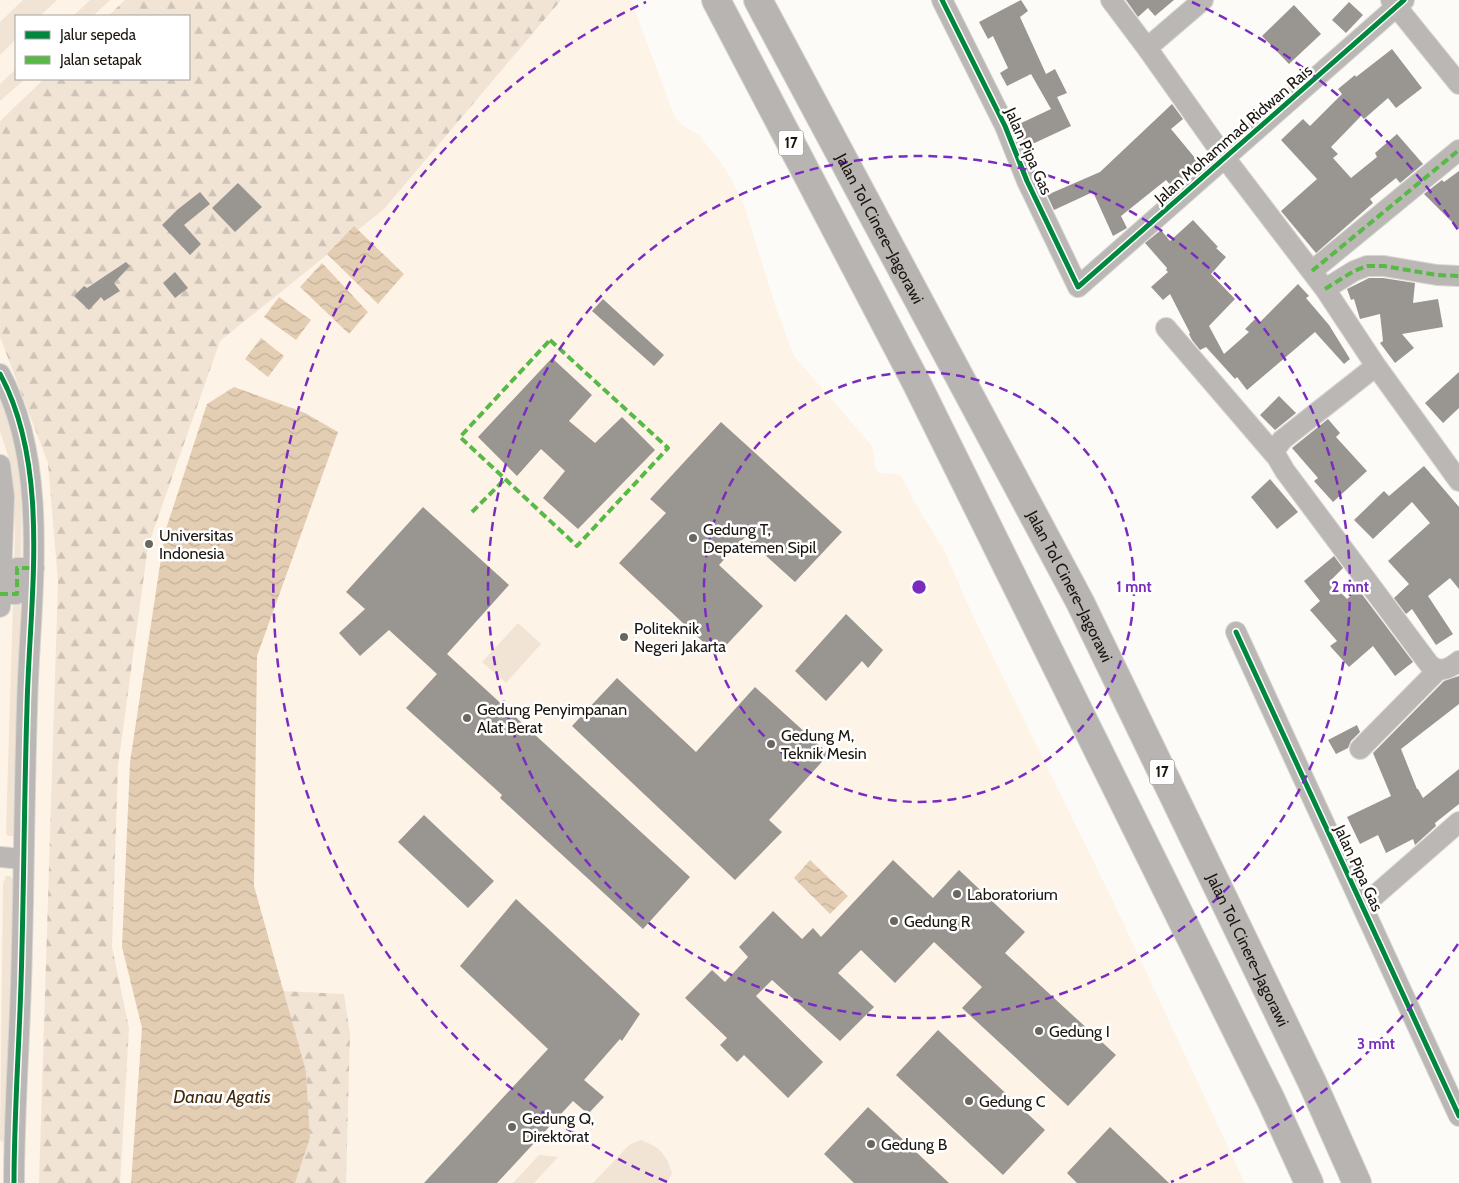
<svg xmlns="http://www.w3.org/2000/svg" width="1459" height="1183" font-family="Cabin,sans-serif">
  <defs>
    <pattern id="forest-firs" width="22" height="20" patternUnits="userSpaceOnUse" patternTransform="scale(1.25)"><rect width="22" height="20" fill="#f1e4d5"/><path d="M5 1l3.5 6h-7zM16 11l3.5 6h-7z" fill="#cec3b6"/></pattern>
    <pattern id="water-waves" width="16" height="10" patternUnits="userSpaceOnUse" patternTransform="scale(1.25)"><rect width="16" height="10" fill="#e4ceb3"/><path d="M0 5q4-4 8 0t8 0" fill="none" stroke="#c3b099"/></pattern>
  </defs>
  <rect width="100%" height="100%" fill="#fdfbf8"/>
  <path fill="#fef3e7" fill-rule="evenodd" d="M0 0H631L674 115 681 124 699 135 719 160 728 173 744 204 775 305 794 356 872 446 876 470 880 473 895 474 902 477 914 501 945 552 974 618 1112 899 1245 1183H0ZM16 16H189V79H16Z"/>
  <path fill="#f1e4d5" d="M23 0H57L40 16H16V39L0 55V22Z
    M90 0H110L93 16H73Z
    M16 69V79H25L0 101V84Z
    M0 393 13 437 22 480 20 675 14 836H8L6 833 15 536 13 485 11 465 0 431Z
    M518 623 541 644 506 683 482 662Z
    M6 876H10L13 879 14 963 6 1144 0 1140 3 884Z
    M641 1140C660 1147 666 1154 672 1173L667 1183H593L629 1145Z
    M539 1155 558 1157 534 1183H513Z"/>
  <path fill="url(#forest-firs)" d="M125 0H561L384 209 220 341 148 546 118 766 112 947 129 1028 120 1183H39L58 582 48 463 0 337V121L44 79H189V16H108Z
    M283 991 344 994 350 1034 346 1183H295L310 1138 306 1071Z"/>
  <path fill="url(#water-waves)" d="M354 226 404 274 378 304 327 254Z
    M322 263 368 312 349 334 300 287Z
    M279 297 311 320 296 340 264 317Z
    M261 338 284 356 268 377 245 359Z
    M234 387 305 413 338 432 257 656 254 886 306 1071 310 1138 295 1183H131L142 1028 122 947 130 762 165 532 207 404Z
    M810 860 848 896 830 914 794 878Z"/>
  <path fill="#999591" d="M1021 0 1028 11 1020 17 1046 74 1055 69 1067 93 1057 97 1071 126 1026 147 1017 125 1051 109 1031 74 1007 86 1000 73 1008 68 993 36 988 39 979 22Z
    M1126 0H1174L1155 16 1148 8 1138 17Z
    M1349 2 1363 15 1346 33 1332 20Z
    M1294 5 1321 34 1289 64 1262 36Z
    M1392 49 1422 88 1396 108 1388 98 1364 119 1361 116 1331 147 1338 154 1333 158 1351 178 1377 157 1375 153 1397 134 1423 164 1400 183 1396 178 1370 199 1373 203 1316 253 1281 211 1317 179 1281 140 1303 119 1310 126 1342 94 1338 89 1355 75 1356 77Z
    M1172 104 1183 119 1171 129 1200 164 1173 188 1166 180 1121 216 1127 228 1113 236 1093 192 1054 210 1047 195 1100 172Z
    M1459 171V229L1424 194 1442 180 1444 182Z
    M238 183 262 207 235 232 212 208Z
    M200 192 210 204 184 225 201 244 190 255 162 225 177 210Z
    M1193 220 1218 247 1216 248 1226 257 1211 274 1235 299 1209 326 1224 354 1249 332 1245 329 1255 319 1259 323 1298 284 1309 296 1306 298 1329 325 1350 359 1344 364 1315 332 1247 390 1237 377 1235 379 1206 347 1200 350 1192 340 1189 334 1190 333 1170 294 1163 300 1151 287 1168 272 1166 270 1167 268 1145 243 1161 230 1170 241Z
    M126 262 130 266 114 283 120 291 104 301 101 297 89 310 74 296 84 286 87 288Z
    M175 272 188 288 175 298 163 283Z
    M1369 278H1383L1415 283 1413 303 1438 299 1443 327 1402 334 1414 348 1395 363 1380 343 1383 341 1380 314 1360 319 1354 299 1351 300 1347 289Z
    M603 299 664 355 654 366 592 311Z
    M552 358 592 395 569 421 595 443 622 417 655 450 578 529 543 498 565 471 541 449 517 476 478 437Z
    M1459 372V408L1443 423 1425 403Z
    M1279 396 1296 413 1275 430 1260 415Z
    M1328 419 1340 433 1336 437 1367 471 1333 502 1314 481 1318 478 1292 448Z
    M721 422 842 532 795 582 745 537 719 565 763 606 717 655 619 563 666 513 650 499Z
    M1424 466 1459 507V589L1450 578 1428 596 1453 634 1436 645 1412 609 1406 614 1394 598 1409 584 1388 561 1430 523 1412 502 1373 539 1354 520 1384 491 1389 496Z
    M1270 479 1298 512 1277 529 1251 497Z
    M423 507 509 585 447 654 690 877 643 929 500 798 502 795 406 708 437 674 389 630 360 656 339 633 365 609 346 592Z
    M1334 556 1343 568 1330 581 1347 599 1358 589 1413 662 1395 676 1373 646 1349 667 1330 646 1337 641 1310 610 1320 601 1304 581Z
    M846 614 883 650 868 668 862 661 826 701 795 671Z
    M1459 676V704L1401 749 1417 789H1418L1423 798 1459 769V804L1435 823 1436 826 1415 845 1413 839 1386 853 1378 835 1360 844 1347 817 1391 796 1373 753 1444 681Z
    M617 678 696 752 755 687 829 754 769 820 782 832 735 880 572 726Z
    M1357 725 1360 732 1351 741 1348 748 1336 754 1328 740Z
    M424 815 494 881 468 908 398 842Z
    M893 860 933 898 959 870 1025 932 1005 953 1116 1055 1068 1106 962 1008 982 987 934 942 895 983 861 950 838 973 874 1007 840 1041 772 980 756 996 823 1062 788 1098 744 1055 737 1062 720 1045 727 1038 685 998 712 970 725 982 748 957 739 947 773 911 802 939 813 928 821 937Z
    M516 899 640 1014 622 1041 620 1039 584 1080 604 1097 588 1114 573 1101 497 1183H424L548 1049 460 966Z
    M938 1030 1045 1130 1003 1175 896 1075Z
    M868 1107 896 1133 949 1183H854L824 1154Z
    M1110 1127 1169 1183H1077L1067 1173Z"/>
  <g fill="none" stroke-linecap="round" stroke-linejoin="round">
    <g stroke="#d8d6d3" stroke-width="22">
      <path id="street" d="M942 0 1005 126 1027 181 1078 287 1404 0
        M1111 0 1147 48 1203 0
        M1391 0 1459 84
        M1147 48 1225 158 1325 289 1376 366 1459 481
        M1312 271 1459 150
        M1325 289 1354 271 1367 266H1384L1437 275 1459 276
        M1166 328 1275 455
        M1376 366 1282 440 1275 450V454L1285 471 1429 664C1439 674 1449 669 1459 661
        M0 374C52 470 29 604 27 708 24 800 24 891 21 983 19 1049 14 1116 14 1183
        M0 465 4 496 0 607
        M0 594H17V568H34
        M1236 632 1459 1116
        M1360 749 1438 670
        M0 857 23 859
        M1363 906 1459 822"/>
    </g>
    <g stroke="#d8d6d3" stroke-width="30">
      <g id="highway">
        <path d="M716 0 917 384 1271 1100 1309 1183"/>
        <path id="s1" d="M758 0 1080 602 1312 1082 1357 1183"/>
      </g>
    </g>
    <use href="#street" stroke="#bab7b4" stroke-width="20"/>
    <use href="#highway" stroke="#b7b4b1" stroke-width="28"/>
    <path stroke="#58b947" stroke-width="4" stroke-dasharray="8 4" stroke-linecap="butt" d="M1312 271 1459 150
      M1325 289 1354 271 1367 266H1384L1437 275 1459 276
      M550 340 668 448 577 546 460 437Z
      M472 512 505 479
      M0 594H17V568H34"/>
    <g stroke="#fff" stroke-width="8">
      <path id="cycleway" d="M942 0 1005 126 1027 181 1078 287 1404 0
        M0 374C52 470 29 604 27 708 24 800 24 891 21 983 19 1049 14 1116 14 1183
        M1236 632 1459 1116"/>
    </g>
    <use href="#cycleway" stroke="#00873e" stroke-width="5"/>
  </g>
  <g fill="none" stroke="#7b2cbf" stroke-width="2.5" stroke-dasharray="9 6">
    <circle cx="919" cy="587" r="215"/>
    <circle cx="919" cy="587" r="431"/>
    <path d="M1458 944A646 646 0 0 1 1171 1182M667 1182A646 646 0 0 1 646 2M1192 2A646 646 0 0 1 1458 230"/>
  </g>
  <g fill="#6a6660" stroke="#fff" stroke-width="2">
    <circle cx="693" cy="538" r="5"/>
    <circle cx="149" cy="544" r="5"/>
    <circle cx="624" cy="637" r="5"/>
    <circle cx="467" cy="718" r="5"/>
    <circle cx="771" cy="744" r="5"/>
    <circle cx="957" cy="894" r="5"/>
    <circle cx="894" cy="921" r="5"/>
    <circle cx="1039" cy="1031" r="5"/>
    <circle cx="969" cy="1101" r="5"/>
    <circle cx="512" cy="1127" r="5"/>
    <circle cx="871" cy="1144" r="5"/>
  </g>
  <g text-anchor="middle" stroke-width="5" stroke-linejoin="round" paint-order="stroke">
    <g fill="#fff" stroke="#5f5b56" stroke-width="1">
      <rect x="778.5" y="130.5" width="25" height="25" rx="4"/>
      <rect x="1149.5" y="759.5" width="25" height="25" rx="4"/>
    </g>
    <g font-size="15" font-weight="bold" fill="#1b150e">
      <text x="791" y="148">17</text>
      <text x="1162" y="777">17</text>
    </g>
    <g font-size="16" fill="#1b150e" stroke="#fff">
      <text transform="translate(1233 134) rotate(-41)" y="6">Jalan Mohammad Ridwan Rais</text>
      <text transform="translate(1029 151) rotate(66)" y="6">Jalan Pipa Gas</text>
      <text dy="6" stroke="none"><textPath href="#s1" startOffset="259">Jalan Tol Cinere–Jagorawi</textPath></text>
      <text dy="6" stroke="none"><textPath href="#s1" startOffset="664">Jalan Tol Cinere–Jagorawi</textPath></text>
      <text transform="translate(1359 868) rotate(65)" y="6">Jalan Pipa Gas</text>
      <text dy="6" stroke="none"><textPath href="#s1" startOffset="1069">Jalan Tol Cinere–Jagorawi</textPath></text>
    </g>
    <g font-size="16" fill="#1b150e" stroke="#fff" text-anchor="start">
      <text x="703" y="535">Gedung T,<tspan x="703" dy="18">Depatemen Sipil</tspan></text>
      <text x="159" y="541">Universitas<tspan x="159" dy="18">Indonesia</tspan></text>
      <text x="634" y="634">Politeknik<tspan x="634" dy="18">Negeri Jakarta</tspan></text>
      <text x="477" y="715">Gedung Penyimpanan<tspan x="477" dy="18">Alat Berat</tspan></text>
      <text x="781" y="741">Gedung M,<tspan x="781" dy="18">Teknik Mesin</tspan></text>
      <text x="967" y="900">Laboratorium</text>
      <text x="904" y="927">Gedung R</text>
      <text x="1049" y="1037">Gedung I</text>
      <text x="979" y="1107">Gedung C</text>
      <text x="522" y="1124">Gedung Q,<tspan x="522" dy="18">Direktorat</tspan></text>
      <text x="881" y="1150">Gedung B</text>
    </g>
    <g font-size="18" font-style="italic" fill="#412a0d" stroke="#fff">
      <text x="222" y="1103">Danau Agatis</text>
    </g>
  </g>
  <circle cx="919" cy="587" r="8" fill="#7b2cbf" stroke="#fff" stroke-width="2.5"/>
  <g font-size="15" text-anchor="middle" font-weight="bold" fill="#7b2cbf" stroke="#fff" stroke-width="5" stroke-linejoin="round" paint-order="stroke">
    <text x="1134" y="592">1 mnt</text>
    <text x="1350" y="592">2 mnt</text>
    <text x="1376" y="1049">3 mnt</text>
  </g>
  <rect x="15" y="15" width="175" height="65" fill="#ffffff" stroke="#a4a19f"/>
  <rect x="25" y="31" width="25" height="8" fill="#00873e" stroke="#a4a19f"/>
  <text x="60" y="40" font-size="15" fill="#1b150e">Jalur sepeda</text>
  <rect x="25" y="56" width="25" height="8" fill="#58b947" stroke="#a4a19f"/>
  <text x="60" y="65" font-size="15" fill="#1b150e">Jalan setapak</text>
</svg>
